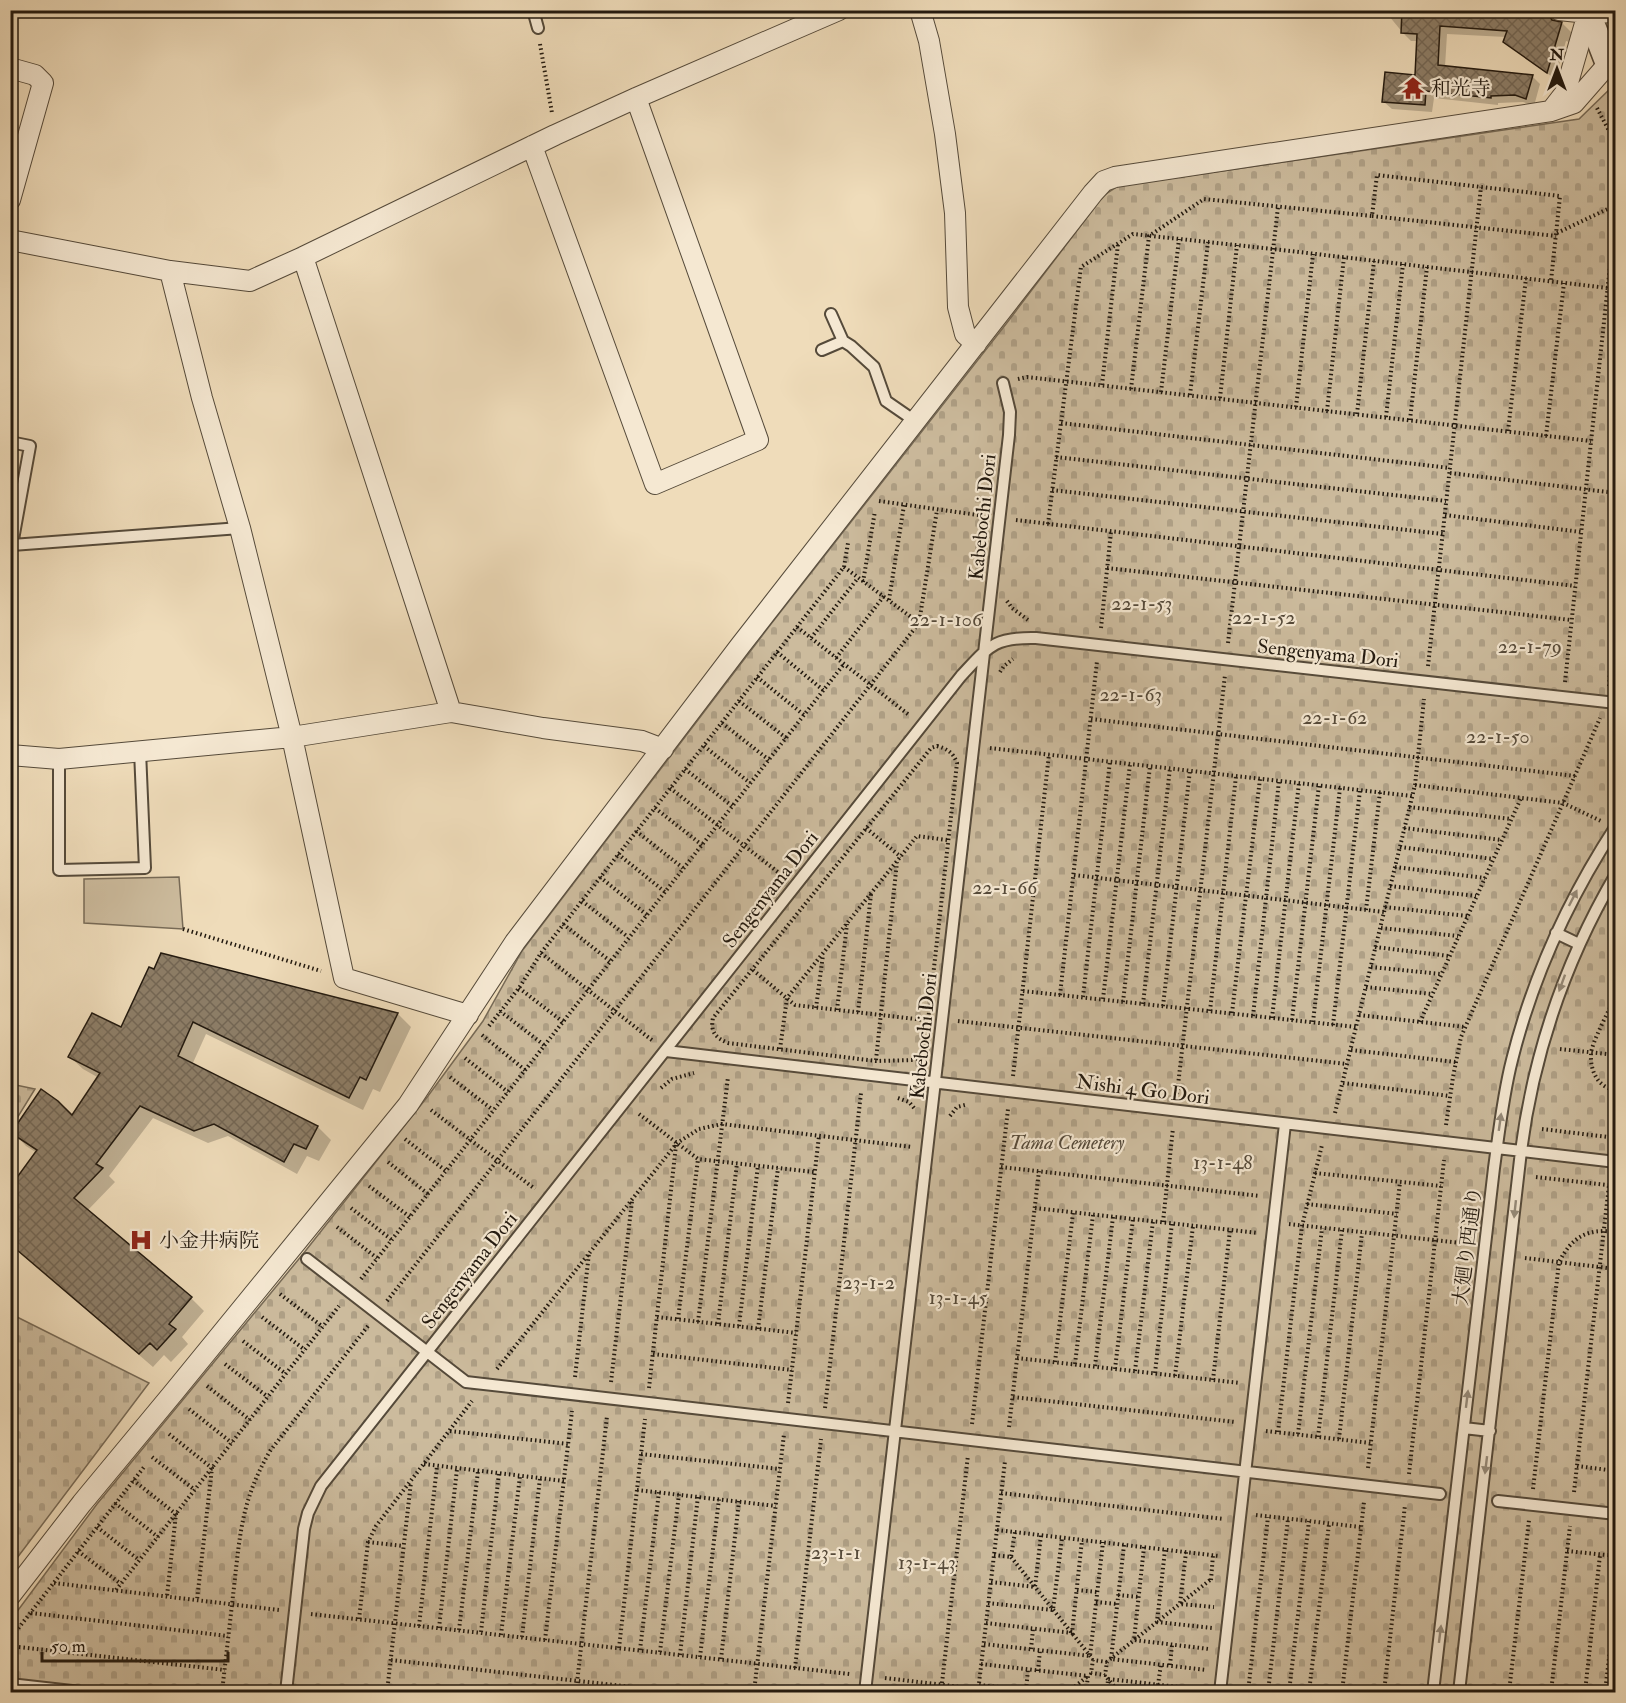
<svg xmlns="http://www.w3.org/2000/svg" width="1626" height="1703" font-family="'IM FELL Double Pica','Noto Serif JP',serif">
  <defs>
    <pattern id="cemetery-stones" width="16" height="16" patternUnits="userSpaceOnUse" patternTransform="scale(1.5)"><rect width="16" height="16" fill="#ccbb9d"/><path d="M2 7V4a2 2 0 0 1 4 0v3zM10 15v-3a2 2 0 0 1 4 0v3z" fill="#afa086"/></pattern>
    <pattern id="building-cross-hatch" width="8" height="8" patternUnits="userSpaceOnUse" patternTransform="scale(1.5)"><rect width="8" height="8" fill="#8d7e68"/><path d="M0 0l8 8M0 8l8-8" fill="none" stroke="#736654"/></pattern>
  </defs>
  <rect width="100%" height="100%" fill="#efdcba"/>
  <filter id="stains"><feTurbulence type="fractalNoise" baseFrequency=".00333" numOctaves="4"/><feColorMatrix values="0 0 0 0 .2 0 0 0 0 .09 0 0 0 0 .02 0 0 0 .5 -.17"/></filter>
  <radialGradient id="worn" r=".72"><stop offset=".6" stop-color="#630" stop-opacity="0"/><stop offset="1" stop-color="#630" stop-opacity=".3"/></radialGradient>
  <path fill="url(#cemetery-stones)" stroke="#776a56" stroke-width="1.5" d="M1615 84V1692H11L10 1621 97 1504 303 1254 428 1096 483 1021 522 951 771 624 1006 324 1104 195 1118 186 1579 119Z
    M11 1084 35 1089 11 1128 10 1084Z
    M11 1314 149 1383 11 1566Z"/>
  <path fill="#ccbb9d" stroke="#776a56" stroke-width="1.5" d="M179 877 183 929 84 923V879Z"/>
  <path fill="#0003" d="M1390 10H1557L1554 18 1555 22 1563 24 1571 32 1576 44 1566 41 1555 79 1513 49 1505 41 1506 37 1447 34 1445 67 1533 77 1540 84 1534 106 1523 102 1498 103V105L1434 98 1432 112 1392 109 1384 102 1417 76 1419 41H1411L1403 33 1389 16Z
    M162 955 398 1014 411 1027 380 1092 373 1089 363 1110 206 1034 192 1065 318 1127 331 1140 319 1161 307 1156 297 1174 228 1136 208 1143 153 1118 109 1176 115 1182 87 1211 191 1298 204 1311 182 1337 188 1344 171 1362 164 1355 153 1367 10 1244V1182L14 1185 37 1153 26 1146 13 1132 72 1117 99 1078 83 1069 69 1056 121 1029Z"/>
  <path fill="url(#building-cross-hatch)" stroke="#22190f" stroke-width="1.5" d="M1402 10H1536L1548 14 1552 20 1562 22 1547 73 1503 42 1507 31 1440 26 1438 65 1533 75 1526 99 1515 95 1491 96V98L1426 91 1425 105 1382 102 1385 72 1415 75 1417 34 1401 33Z
    M161 953 398 1013 366 1080 360 1077 349 1098 193 1022 178 1056 318 1126 306 1149 294 1144 284 1162 214 1124 194 1131 140 1106 96 1164 103 1168 74 1198 192 1297 169 1324 176 1329 157 1350 150 1343 139 1354 10 1244V1187L37 1150 11 1133 41 1089 58 1101 72 1115 100 1073 68 1057 92 1013 121 1027 149 967 154 969Z"/>
  <g fill="none" stroke-linecap="round" stroke-linejoin="round">
    <g stroke="#554a3a" stroke-width="14">
      <path id="service" d="M533 10 538 28
        M831 314 843 341
        M822 350 843 341 851 346 874 367 886 401 915 421
        M10 442 30 446 12 545 240 528
        M59 759V870L145 868 140 751
        M1556 933 1579 944
        M666 1051 1616 1162
        M307 1259 466 1382 1440 1494
        M1464 1428 1490 1431
        M1498 1501 1616 1514
        M10 1684 81 1692
        M286 1692 304 1529 308 1513 321 1486 961 676C989 646 994 637 1036 638L1616 703
        M865 1692 1009 435 1010 412 1003 383
        M1220 1692 1285 1124
        M1433 1692 1494 1168C1499 1132 1503 1095 1512 1060 1533 976 1569 898 1616 826
        M1459 1692 1521 1151C1534 1051 1565 961 1616 874"/>
    </g>
    <g stroke="#554a3a" stroke-width="22">
      <path id="minor" d="M920 10 929 41 945 134 955 213 958 307 965 334 976 344
        M1559 10 1588 13 1616 12
        M10 68 35 75 43 83 10 200
        M1551 111 1565 93 1588 13
        M532 146 655 484 758 440 636 98
        M10 240 170 271 250 281 303 257 555 135 636 98 839 10
        M303 257 451 712
        M170 271 202 398 240 528 292 737 344 978 468 1015
        M10 755 59 759 292 737 451 712 543 728 642 741 663 749
        M10 1596 82 1503 174 1392 408 1105 515 942 740 646 1093 193 1104 181 1115 177 1551 111 1574 103 1616 55"/>
    </g>
    <g stroke="#554a3a" stroke-width="27">
      <path id="tertiary" d="M1587 10 1608 64"/>
    </g>
    <path stroke="#22190f" stroke-width="4" stroke-dasharray="1.5 3" stroke-linecap="butt" d="M540 44 552 113
      M1597 108 1616 144
      M1372 216 1556 236
      M1557 233 1616 205
      M1018 379 1027 377 1591 441
      M1102 385 1118 244
      M1131 389 1149 236 1204 199 1372 216 1377 175 1560 196 1551 281
      M1161 392 1179 239
      M1190 395 1208 242
      M1220 398 1237 245
      M1296 407 1313 254
      M1327 411 1344 257
      M1357 414 1374 261
      M1386 417 1403 264
      M1410 420 1427 267
      M1061 423 1450 468
      M1508 431 1526 278
      M1546 436 1564 283
      M1056 457 1446 501
      M1450 473 1616 493
      M1052 490 1443 534
      M879 501 985 516
      M1445 515 1581 532
      M1016 520 1575 586
      M1048 524 1081 267 1133 234 1273 249 1608 288
      M844 567 919 623
      M1107 568 1571 620
      M863 582 875 511
      M889 600 904 505
      M1007 601 1012 608 1028 620
      M797 627 909 715
      M1101 628 1111 531
      M811 638 858 578
      M1228 643 1278 207
      M777 652 823 690
      M836 658 884 596
      M1428 666 1481 187
      M1000 672 1004 666 1013 659
      M757 677 804 715
      M1565 682 1616 211
      M1609 686 1616 573
      M739 701 786 738
      M1091 719 1575 776
      M722 723 769 760
      M704 746 750 783
      M937 746C947 749 953 752 957 763L928 1021 922 1056 914 1060 876 1061 728 1043C716 1038 710 1032 713 1018L927 753 931 748Z
      M990 748 1412 796
      M685 769 732 806
      M1415 785 1563 803 1601 821
      M670 788 783 876
      M1409 807 1511 819
      M655 808 702 845
      M866 828 901 857
      M1404 828 1502 840
      M636 831 683 868
      M1400 847 1493 859
      M618 854 665 892
      M1395 867 1485 878
      M1074 875 1384 912
      M600 877 647 915
      M1390 886 1476 896
      M582 901 628 937
      M1385 907 1467 916
      M1366 910 1380 792
      M563 924 610 961
      M1381 928 1458 936
      M183 929 321 971
      M1375 947 1449 956
      M541 953 653 1041
      M1371 967 1441 974
      M753 970 795 1005 924 1020
      M1366 987 1432 994
      M519 988 563 1022
      M1023 991 1356 1027
      M1060 995 1097 661
      M1616 996C1610 1008 1591 1044 1591 1054 1590 1071 1598 1088 1616 1090
      M1083 997 1110 761
      M1103 999 1130 764
      M1123 1002 1150 766
      M1143 1004 1170 768
      M1163 1006 1190 770
      M816 1008 823 955
      M837 1010 847 924
      M500 1011 544 1045
      M1210 1011 1236 776
      M858 1012 871 894
      M1232 1013 1260 779
      M1359 1015 1465 1027
      M1253 1016 1279 781
      M1272 1018 1299 783
      M1292 1020 1319 785
      M958 1021 1347 1064
      M1313 1022 1340 788
      M1420 1022 1521 798
      M1333 1025 1360 790
      M489 1026 519 988 541 953 844 567 848 543
      M482 1035 525 1070
      M780 1049 787 998 917 836 947 840
      M1560 1049 1616 1055
      M1351 1050 1456 1062
      M465 1058 508 1092
      M876 1060 897 862
      M1013 1076 1049 754
      M450 1077 493 1110
      M1343 1083 1450 1096
      M661 1088 672 1079 694 1073
      M1177 1094 1225 675
      M898 1098 909 1102 914 1108
      M431 1110 535 1189
      M1335 1113 1415 785 1424 699
      M639 1114 698 1159 814 1172
      M950 1116 957 1107 965 1105
      M1446 1125 1453 1077 1461 1037 1600 718
      M1542 1129 1616 1138
      M405 1139 446 1171
      M388 1162 428 1194
      M1001 1167 1260 1196
      M1315 1173 1441 1186
      M1536 1177 1616 1186
      M369 1186 410 1217
      M1307 1204 1397 1214
      M351 1208 392 1240
      M1035 1208 1258 1233
      M1163 1222 1173 1128
      M1289 1224 1470 1244
      M337 1227 377 1258
      M1525 1258 1616 1269
      M361 1279 844 664
      M280 1294 323 1327
      M387 1301 919 623 937 510
      M262 1317 305 1350
      M657 1317 796 1333
      M678 1319 698 1159
      M698 1322 728 1077
      M718 1324 737 1163
      M739 1326 758 1165
      M758 1329 778 1168
      M243 1341 286 1374
      M653 1354 792 1370
      M1017 1358 1240 1383
      M1055 1362 1073 1213
      M225 1364 268 1397
      M1075 1364 1093 1215
      M1095 1366 1113 1217
      M497 1369 677 1143 699 1129 722 1124 912 1147
      M1115 1369 1133 1219
      M1135 1371 1153 1221
      M1155 1373 1172 1223
      M1175 1376 1193 1226
      M575 1377 589 1253
      M1213 1380 1230 1230
      M611 1382 632 1201
      M207 1386 250 1420
      M649 1388 676 1145
      M1013 1397 1235 1422
      M788 1403 819 1136
      M825 1408 861 1093
      M189 1409 232 1443
      M972 1424 1008 1109
      M1009 1427 1039 1171
      M450 1431 568 1444
      M1266 1431 1371 1443
      M1278 1432 1302 1226 1322 1145
      M169 1434 212 1468 197 1600
      M1298 1434 1322 1228
      M1318 1437 1342 1230
      M1339 1439 1362 1233
      M641 1454 780 1469
      M152 1457 195 1490
      M424 1464 564 1481
      M1577 1466 1616 1471
      M1368 1468 1400 1182
      M1610 1470 1616 1424
      M1409 1474 1444 1160
      M133 1480 176 1514 167 1596
      M1533 1489 1559 1262C1572 1237 1587 1228 1616 1232
      M637 1490 776 1506
      M1574 1492 1609 1185
      M1001 1493 1224 1519
      M115 1503 158 1537
      M1256 1515 1361 1527
      M97 1527 139 1560
      M997 1530 1219 1556
      M368 1542 403 1546
      M1124 1545 1111 1659 1207 1670
      M1144 1547 1134 1640 1209 1649
      M1165 1550 1157 1622 1212 1628
      M78 1551 121 1584
      M1567 1551 1616 1556
      M1186 1552 1180 1604 1214 1607
      M994 1555 1011 1557 1015 1532
      M1011 1557 1091 1657
      M1211 1580 1213 1555
      M991 1582 1035 1587 1041 1535
      M54 1583 279 1610
      M116 1590 339 1306
      M1077 1590 1097 1592
      M1118 1595 1139 1597
      M1096 1602 1117 1604
      M988 1603 1053 1610 1062 1538
      M31 1613 228 1636
      M311 1614 850 1674
      M359 1619 368 1542 376 1526 472 1401
      M986 1623 1072 1633 1082 1540
      M419 1626 437 1466
      M439 1628 457 1469
      M459 1630 478 1471
      M481 1632 499 1473
      M501 1635 520 1476
      M522 1637 540 1478
      M10 1639 144 1467
      M545 1640 572 1411
      M984 1644 1090 1656 1103 1542
      M10 1646 225 1670
      M619 1648 645 1419
      M1031 1649 1033 1629
      M640 1650 659 1492
      M660 1652 679 1494
      M680 1655 698 1496
      M700 1657 719 1499
      M721 1659 739 1501
      M391 1660 677 1692
      M1107 1662 1093 1660 1091 1673 1105 1675 1107 1662 1109 1660 1210 1580
      M981 1664 1088 1676 1086 1692
      M1170 1665 1172 1645
      M795 1668 821 1439
      M1038 1671 1040 1650
      M885 1678 978 1689
      M1107 1678 1119 1692
      M979 1685 1047 1692
      M1158 1685 1161 1664
      M1026 1690 1028 1670
      M222 1692C226 1657 230 1622 234 1587 240 1533 242 1499 270 1451L368 1326
      M387 1692 411 1482
      M576 1692 607 1416
      M754 1692 784 1434
      M941 1692 968 1455
      M978 1692 1005 1461
      M1068 1692 1088 1676
      M1107 1692 1108 1679 1205 1690
      M1248 1692 1268 1517
      M1268 1692 1288 1519
      M1289 1692 1309 1521
      M1309 1692 1329 1524
      M1342 1692 1364 1502
      M1384 1692 1405 1505
      M1509 1692 1529 1520
      M1551 1692 1570 1526
      M1585 1692 1600 1555
      M1605 1692 1616 1599"/>
    <use href="#service" stroke="#f5e8d2" stroke-width="10"/>
    <use href="#minor" stroke="#f5e8d2" stroke-width="20"/>
    <use href="#tertiary" stroke="#f5e8d2" stroke-width="24"/>
  </g>
  <defs><path id="oneway-solid" d="M-6-.8H1V-3.2L6.5 0L1 3.2V.8H-6Z" transform="scale(1.5)"/></defs>
  <g fill="#968b7a">
    <use href="#oneway-solid" transform="translate(1573 898) rotate(-63)"/>
    <use href="#oneway-solid" transform="translate(1562 983) rotate(110)"/>
    <use href="#oneway-solid" transform="translate(1500 1122) rotate(-82)"/>
    <use href="#oneway-solid" transform="translate(1515 1209) rotate(96)"/>
    <use href="#oneway-solid" transform="translate(1467 1399) rotate(-83)"/>
    <use href="#oneway-solid" transform="translate(1486 1465) rotate(97)"/>
    <use href="#oneway-solid" transform="translate(1440 1634) rotate(-83)"/>
  </g>
  <defs>
    <g id="temple-bare" transform="scale(1.8)"><path d="M0-6L5-2H3V0L6.5 2.5H4V6H1.5V3h-3V6H-4V2.5H-6.5L-3 0V-2H-5Z" fill="#8f2418" stroke="#f5e8d2" stroke-width="2.5" paint-order="stroke"/></g>
    <g id="hospital-bare" transform="scale(1.8)"><path d="M-5-5h3v3.5h4V-5h3V5h-3V1.5h-4V5h-3Z" fill="#8f2418" stroke="#f5e8d2" stroke-width="2.5" paint-order="stroke"/></g>
  </defs>
  <g fill-rule="evenodd">
    <use href="#temple-bare" x="1413" y="88"/>
    <use href="#hospital-bare" x="141" y="1240"/>
  </g>
  <g text-anchor="middle" stroke-width="4.5" stroke-linejoin="round" paint-order="stroke">
    <g font-size="20" fill="#22190f" stroke="#f5e8d2" text-anchor="start">
      <text x="1431" y="95">和光寺</text>
      <text x="159" y="1247">小金井病院</text>
    </g>
    <g font-size="20" fill="#22190f" stroke="#f5e8d2">
      <text transform="translate(982 517) rotate(-84)" y="7">Kabebochi Dori</text>
      <text transform="translate(1328 653) rotate(6)" y="7">Sengenyama Dori</text>
      <text transform="translate(770 889) rotate(-52)" y="7">Sengenyama Dori</text>
      <text transform="translate(923 1036) rotate(-84)" y="7">Kabebochi Dori</text>
      <text transform="translate(1143 1089) rotate(7)" y="7">Nishi 4 Go Dori</text>
      <text transform="translate(1467 1246) rotate(-83)" y="7">大廻り西通り</text>
      <text transform="translate(469 1270) rotate(-52)" y="7">Sengenyama Dori</text>
    </g>
    <g font-size="20" font-style="italic" fill="#554a3a" stroke="#f5e8d2">
      <text x="1142" y="610">22-1-53</text>
      <text x="1264" y="624">22-1-52</text>
      <text x="946" y="626">22-1-106</text>
      <text x="1530" y="653">22-1-79</text>
      <text x="1131" y="701">22-1-63</text>
      <text x="1335" y="724">22-1-62</text>
      <text x="1498" y="743">22-1-50</text>
      <text x="1005" y="894">22-1-66</text>
      <text x="1067" y="1149">Tama Cemetery</text>
      <text x="1223" y="1169">13-1-48</text>
      <text x="869" y="1289">23-1-2</text>
      <text x="958" y="1304">13-1-45</text>
      <text x="836" y="1559">23-1-1</text>
      <text x="927" y="1569">13-1-43</text>
    </g>
  </g>
  <rect width="1626" height="1703" fill="none" stroke="#efdcba" stroke-width="36"/>
  <rect x="12" y="12" width="1602" height="1679" fill="none" stroke="#22190f" stroke-width="3"/>
  <rect x="18" y="18" width="1590" height="1667" fill="none" stroke="#22190f" stroke-width="1.5"/>
  <g transform="translate(1557 69)" stroke="#f5e8d2" stroke-width="4.5" paint-order="stroke">
  <path d="M0-4.5L10 22L0 15L-10 22Z" fill="#22190f"/>
  <text y="-9" font-size="16" font-weight="bold" text-anchor="middle" fill="#22190f">N</text>
  </g>
  <path d="M42 1652v9h186v-9" fill="none" stroke="#22190f" stroke-width="3"/>
  <text x="51" y="1652" font-size="18" fill="#22190f" stroke="#f5e8d2" stroke-width="4.5" paint-order="stroke">50 m</text>
  <rect width="100%" height="100%" filter="url(#stains)"/>
  <rect width="100%" height="100%" fill="url(#worn)"/>
</svg>
